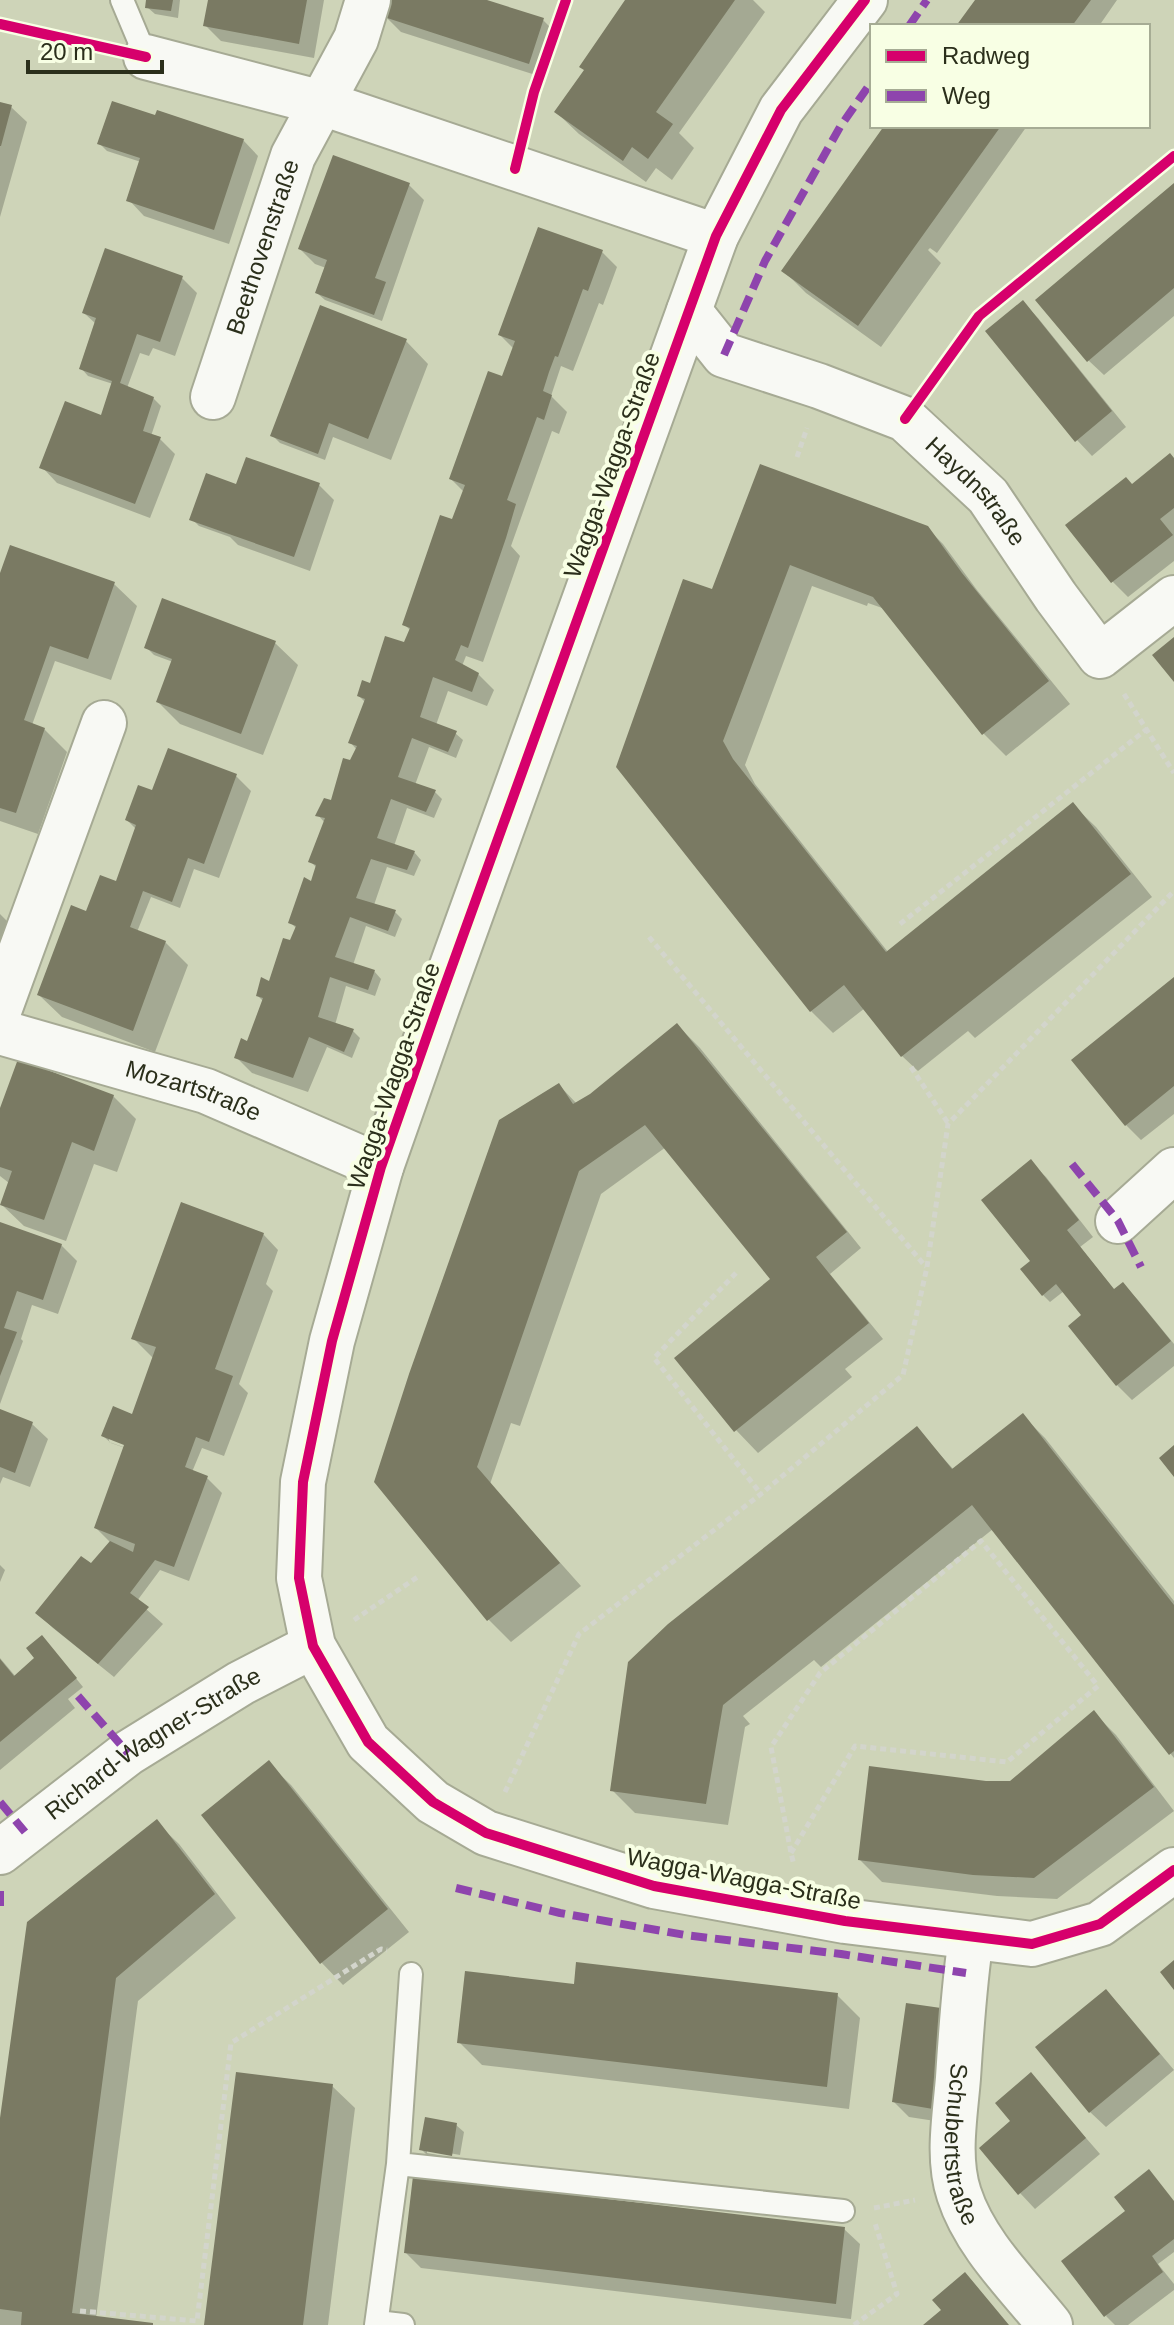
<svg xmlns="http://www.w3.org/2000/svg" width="1174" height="2325" font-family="Arial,sans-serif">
  <rect width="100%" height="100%" fill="#ced4b8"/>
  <path fill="#0003" fill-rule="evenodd" d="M148 0H180L178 18 155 14 147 7Z
    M210 0H324L314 58 221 41 206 26Z
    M391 0H481L543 20 558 35 545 78 401 32 386 17Z
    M628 0H753L765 12 679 133 694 148 672 180 656 168 646 182 579 134 556 112 586 71Z
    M977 0H1117L1099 26H958Z
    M0 104 11 107 27 122 0 217Z
    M887 126H1027L937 253 930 248 928 250 941 263 881 347 806 293 784 271Z
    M243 140 258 156 229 244 144 216 129 200 141 162 107 151 100 144Z
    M409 185 424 200 382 321 325 300 317 293 326 268 315 264 300 249Z
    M1174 186V316L1104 375 1088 360Z
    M602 252 617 267 603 305 599 303 573 371 561 366 551 396 567 412 559 434 552 431 511 546 520 556 483 662 466 656 462 666 478 674 494 690 487 706 448 691 436 725 455 733 463 740 456 758 429 747 415 785 435 792 442 799 434 818 407 808 394 846 414 852 421 860 414 876 387 867 374 905 395 912 402 919 395 937 366 926 353 965 374 971 381 979 375 996 346 986 335 1025 353 1031 360 1038 352 1058 327 1047 308 1092 252 1073 236 1057 248 1043 264 1002 258 996 270 983 297 929 291 923 312 884 317 868 311 862 325 823 318 815 332 803 357 750 350 742 366 703 359 696 411 647V631L404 624 461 525 464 492 451 479 503 379 514 349 500 335Z
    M182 278 197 293 175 356 153 348 149 356 140 353 127 388 153 398 161 406 151 436 160 439 175 454 150 518 57 483 42 467 102 417 113 384 88 376 81 368 96 324 84 313Z
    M1023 303 1038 318 1126 427 1092 456 1077 440Z
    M406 341 428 364 391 460 333 437 325 460 280 443 273 436Z
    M1174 460V561L1128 597 1113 582 1068 526Z
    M761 467 927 528 943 544 977 590 1070 704 1006 756 984 734 885 609 868 603 867 606 812 586 745 765 755 784 888 952 1073 805 1096 827 1152 897 975 1038 968 1031 918 1071 902 1056 865 1008 833 1033 811 1011 618 766 713 592Z
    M319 485 334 500 310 571 238 545 230 537 199 526 192 519 238 487Z
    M0 579 114 584 137 606 111 680 55 661 32 725 44 729 67 752 38 834 0 821Z
    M275 643 298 665 263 755 180 724 158 702 173 662 154 655 146 647Z
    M236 776 251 791 219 878 194 869 180 908 151 897 137 932 165 942 188 965 155 1052 62 1017 39 995 117 883 137 830 127 820 153 793Z
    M0 914 9 923 0 948Z
    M1174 979V1114L1141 1140 1126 1125Z
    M677 1025 700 1048 861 1248 830 1274 883 1339 845 1369 852 1377 758 1453 736 1430 773 1279 666 1147 601 1194 520 1426 511 1423 490 1484 581 1586 511 1642 488 1619 376 1481 559 1085 577 1104 592 1095Z
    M113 1096 136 1119 117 1172 94 1164 66 1241 24 1226 1 1204 9 1183 0 1176V1114Z
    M1030 1162 1046 1177 1093 1237 1080 1247 1115 1291 1123 1284 1138 1300 1174 1344V1366L1132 1400 1117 1385 1084 1316 1064 1291 1050 1302 1043 1295 1033 1261Z
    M0 1224 61 1245 77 1261 58 1314 32 1305 21 1339 23 1341 0 1404Z
    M263 1234 278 1250 266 1284 273 1291 239 1384 248 1393 224 1456 202 1448 192 1472 206 1477 222 1493 189 1581 160 1570 137 1601 163 1624 114 1677 53 1628 37 1613 99 1572 111 1543 96 1528 125 1448 111 1443 103 1436 133 1416 154 1359 133 1338ZM109 1437 126 1443V1448L109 1442Z
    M0 1412 32 1424 48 1439 30 1487 3 1477 0 1484Z
    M1023 1416 1045 1438 1174 1601V1758L993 1529 821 1667 814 1660 743 1716 750 1724 745 1727 728 1825 635 1813 612 1790 916 1428 954 1470Z
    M0 1565 5 1570 0 1582Z
    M49 1645 83 1687 68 1699 75 1708 0 1770V1658L16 1677Z
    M1094 1713 1116 1735 1174 1811 1057 1899 997 1896 882 1882 860 1860 986 1783H1010Z
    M268 1763 291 1785 409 1932 343 1985 321 1962Z
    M156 1822 179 1844 236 1918 138 2001 96 2318 152 2325H0V2143Z
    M575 1986 837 1995 860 2018 849 2109 482 2065 459 2042Z
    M1106 1991 1121 2007 1174 2070 1106 2127 1090 2112Z
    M908 2005 948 2123 909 2117 894 2102Z
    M1031 2075 1100 2154 1035 2209 1020 2193 1013 2122Z
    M332 2086 355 2108 328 2325H206Z
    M456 2125 464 2132 460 2155 427 2149V2153L459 2159 458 2162 428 2156 421 2149Z
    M1174 2201V2252L1158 2264 1174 2284V2290L1128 2325H1115L1106 2316Z
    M844 2229 860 2244 851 2319 421 2268 406 2253Z"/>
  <path fill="#7a7a63" d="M146 0H173L171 11 145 8Z
    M208 0H307L299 44 203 26Z
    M389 0H487L544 18 529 64 384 17Z
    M625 0H735L656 112 673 124 648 159 632 147 623 161 554 112 584 70 579 67Z
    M975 0H1091L1072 26H956Z
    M112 101 155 115 157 110 244 139 214 230 126 201 140 158 97 144Z
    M0 102 12 105 1 146H0Z
    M884 126H1001L858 326 781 271Z
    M333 155 410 183 375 278 386 282 374 315 315 293 327 260 298 249Z
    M1174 183V288L1087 362 1035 300Z
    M538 227 603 250 588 291 583 289 558 357 555 356 549 372 543 391 552 395 544 420 537 417 507 500 516 504 506 538 468 648 461 645 455 660 479 673 472 692 433 677 420 717 457 731 448 752 412 738 398 777 436 790 426 812 391 799 377 838 415 851 407 870 371 859 356 898 396 910 388 931 350 917 335 957 375 970 368 990 330 977 318 1017 354 1029 344 1052 309 1037 293 1078 234 1058 241 1038 247 1041 263 998 256 996 261 977 269 981 283 938 290 940 296 926 288 923 304 877 311 881 316 865 308 862 325 818 315 816 324 798 331 800 343 758 350 760 357 746 348 743 365 699 357 696 362 680 370 683 385 636 404 642 410 628 402 625 440 515 452 519 465 485 449 479 488 371 502 376 515 341 498 335Z
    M105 248 183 276 160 342 137 334 120 383 154 397 143 431 161 437 135 504 39 468 65 401 101 415 112 381 79 369 96 318 82 313Z
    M1023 300 1112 411 1075 442 985 331Z
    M320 305 407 339 368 439 329 423 318 454 270 436Z
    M1170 453 1174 458V508L1160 519 1173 535 1111 583 1065 525 1126 477 1132 484Z
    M246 457 320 483 294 557 189 520 206 473 236 484Z
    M760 464 928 526 962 573 1049 681 982 735 873 597 790 565 723 741 733 759 886 952 1073 802 1131 874 901 1057 844 985 810 1012 616 767 683 579 712 589Z
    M10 545 115 582 88 659 50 646 24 720 45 728 16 813 0 808V573Z
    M162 598 276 641 241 734 156 702 172 659 144 648Z
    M1174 637V682L1152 655Z
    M168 748 237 774 204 864 188 858 172 902 143 891 130 927 166 941 133 1031 37 995 71 905 86 911 100 875 116 881 136 825 125 820 138 785 152 790Z
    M1174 977V1086L1125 1126 1071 1060Z
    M677 1023 847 1232 816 1257 869 1323 734 1432 674 1358 770 1279 645 1125 579 1171 477 1467 560 1563 487 1621 374 1482 409 1374 499 1120 559 1083 573 1104 590 1094Z
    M18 1059 114 1095 94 1151 72 1142 44 1220 0 1205 12 1171 0 1167V1108Z
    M1031 1159 1079 1220 1067 1230 1114 1289 1123 1282 1171 1341 1116 1386 1068 1326 1081 1315 1056 1284 1042 1296 1020 1269 1030 1261 981 1200Z
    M181 1202 264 1233 215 1369 233 1376 209 1442 196 1437 185 1467 208 1476 174 1567 155 1560 130 1593 149 1607 98 1664 35 1613 81 1556 91 1563 110 1541 133 1552 135 1544 94 1528 124 1445 101 1436 113 1406 132 1414 156 1347 131 1339Z
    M0 1222 62 1244 43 1300 17 1291 4 1328 17 1332 0 1376Z
    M0 1409 33 1422 15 1473 0 1467Z
    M1023 1413 1174 1605V1751L1169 1755 972 1505 723 1705 706 1804 610 1791 628 1662 668 1624 917 1426 952 1469Z
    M1174 1445V1477L1159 1458Z
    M42 1635 77 1678 0 1742V1659L14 1676 34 1658 26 1648Z
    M1094 1710 1154 1787 1034 1878 973 1875 858 1860 869 1766 986 1781H1010Z
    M269 1760 388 1909 320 1964 201 1815Z
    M157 1819 215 1894 116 1978 72 2313 153 2323V2325H21L22 2312 0 2309V2118L27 1922Z
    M1174 1960V1990L1160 1972Z
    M576 1962 838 1993 827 2087 457 2043 465 1971 574 1984Z
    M1106 1989 1160 2054 1089 2113 1035 2047Z
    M906 2003 948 2009 933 2109 892 2102Z
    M236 2072 333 2084 303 2325H204Z
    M1031 2072 1086 2138 1018 2195 979 2148 1010 2121 995 2103Z
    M425 2117 457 2123 452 2156 419 2150Z
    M1149 2169 1174 2201V2239L1152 2256 1163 2272 1104 2317 1061 2261 1125 2211 1114 2197Z
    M413 2176 845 2227 836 2304 404 2253Z
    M965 2272 1009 2325H923L941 2310 932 2300Z"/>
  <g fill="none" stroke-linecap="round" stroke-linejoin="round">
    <g stroke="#a6aa94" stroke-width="26">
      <path id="lane" d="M122 0 146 57
        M398 2164 843 2211
        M377 2322 403 2325
        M376 2325 398 2164 411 1974"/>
    </g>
    <g stroke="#a6aa94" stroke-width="48">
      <g id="street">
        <path d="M865 0 781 110 716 236 439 1002 381 1167 332 1341 303 1482 299 1578 313 1646 368 1742 433 1802 486 1833 654 1886 845 1921 1032 1944 1100 1924 1174 1870"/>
        <path d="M146 57 322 103 716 236"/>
        <path id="s1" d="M689 311 724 355 819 386 905 419 988 496 1056 597 1100 656 1174 598"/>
        <path id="s2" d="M213 397 293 156 356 39 368 0"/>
        <path d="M0 1008 104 723"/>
        <path id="s3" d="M0 1032 206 1091 381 1167"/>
        <path d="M1118 1221 1174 1170"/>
        <path id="s4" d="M0 1852 128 1753 241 1683 313 1646"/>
        <path id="s5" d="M971 1938C964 1984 961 2031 958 2078 955 2116 947 2158 959 2194 975 2244 1018 2285 1050 2325"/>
      </g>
    </g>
    <path stroke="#d3d5cc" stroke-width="5" stroke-dasharray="6 4" stroke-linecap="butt" d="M797 457 807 428
      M1124 694 1174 773
      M900 924 1147 729
      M649 937 926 1267
      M911 1067 948 1123
      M736 1273 654 1358 761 1494
      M354 1620 419 1576
      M505 1792 579 1634 761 1494 903 1375 927 1267 948 1124 1174 891
      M791 1853 855 1746 1007 1762 1098 1686 981 1541 820 1673 771 1747 791 1853 794 1865
      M874 2208 915 2200
      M80 2311 197 2321 231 2043 381 1949 387 1950
      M854 2325 897 2294 875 2223"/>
    <use href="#lane" stroke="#f8f9f4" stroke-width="22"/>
    <use href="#street" stroke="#f8f9f4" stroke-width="44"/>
    <path stroke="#8e44ad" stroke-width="8" stroke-dasharray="16 8" stroke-linecap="butt" d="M909 26 927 0
      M724 355 765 261 840 127 872 81
      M1072 1164 1118 1221 1141 1267
      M78 1696 128 1753
      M0 1802 25 1832
      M456 1888 560 1913 685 1935 841 1954 966 1973
      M0 1891V1906"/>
    <g stroke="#f8ffe4" stroke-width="15">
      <path id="cycleway" d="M865 0 781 110 716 236 439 1002 381 1167 332 1341 303 1482 299 1578 313 1646 368 1742 433 1802 486 1833 654 1886 845 1921 1032 1944 1100 1924 1174 1870
        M0 24 146 57
        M515 169 534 92 566 0
        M905 419 979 316 1174 156"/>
    </g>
    <use href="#cycleway" stroke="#d6006c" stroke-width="10"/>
  </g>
  <g text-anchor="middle" stroke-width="8" stroke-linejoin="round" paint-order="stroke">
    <g font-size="24" fill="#2b2f1b" stroke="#f8ffe4">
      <text dy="8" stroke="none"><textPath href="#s2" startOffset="158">Beethovenstraße</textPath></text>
      <text transform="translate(612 465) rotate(-70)" y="8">Wagga-Wagga-Straße</text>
      <text dy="8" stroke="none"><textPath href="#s1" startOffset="350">Haydnstraße</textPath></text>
      <text transform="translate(394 1076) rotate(-71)" y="8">Wagga-Wagga-Straße</text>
      <text dy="8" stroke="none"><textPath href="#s3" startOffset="202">Mozartstraße</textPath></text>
      <text dy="8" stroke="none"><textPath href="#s4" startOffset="188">Richard-Wagner-Straße</textPath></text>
      <text transform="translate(744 1879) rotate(11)" y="8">Wagga-Wagga-Straße</text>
      <text dy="8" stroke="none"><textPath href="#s5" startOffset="208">Schubertstraße</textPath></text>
    </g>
  </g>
  <rect x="870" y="24" width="280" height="104" fill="#f8ffe4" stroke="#a6ac94" stroke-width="2"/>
  <rect x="886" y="50" width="40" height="12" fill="#d6006c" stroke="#a6ac94" stroke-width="2"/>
  <text x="942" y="64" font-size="24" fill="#2b2f1b">Radweg</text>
  <rect x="886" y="90" width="40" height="12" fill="#8e44ad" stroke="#a6ac94" stroke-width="2"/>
  <text x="942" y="104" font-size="24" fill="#2b2f1b">Weg</text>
  <path d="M28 60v12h134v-12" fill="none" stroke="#2b2f1b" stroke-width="4"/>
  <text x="40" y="60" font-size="24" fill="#2b2f1b" stroke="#f8ffe4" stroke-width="6" paint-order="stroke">20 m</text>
</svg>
